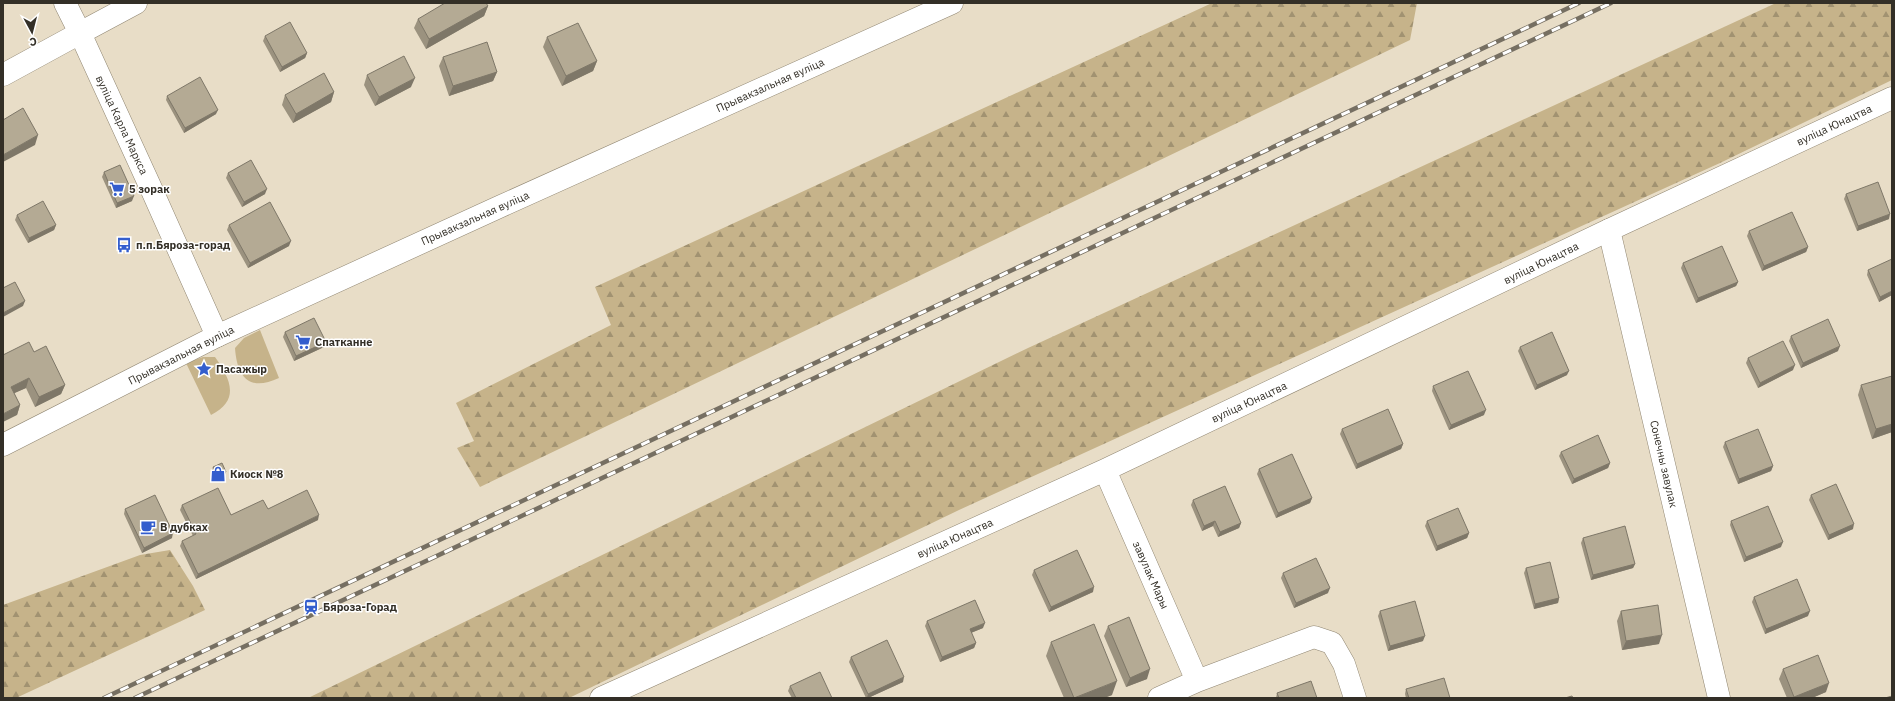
<svg xmlns="http://www.w3.org/2000/svg" width="1895" height="701" font-family="'IBM Plex Sans',sans-serif">
  <defs>
    <pattern id="forest-firs" width="22" height="20" patternUnits="userSpaceOnUse"><rect width="22" height="20" fill="#c6b38a"/><path d="M5 1l3.5 6h-7zM16 11l3.5 6h-7z" fill="#a19271"/></pattern>
  </defs>
  <rect width="100%" height="100%" fill="#e8ddc7"/>
  <path fill="#c6b38a" d="M260 330 279 378C249 392 237 377 235 348L244 338Z
    M203 357H215C230 378 241 400 211 415L186 363Z"/>
  <path fill="url(#forest-firs)" d="M1212 3H1417L1410 40 480 487 457 448 474 441 456 403 611 325 595 287Z
    M1776 3H1892V80L1720 163 959 510 569 698H308L1028 348Z
    M170 550 193 586 205 610 16 698H3V605L140 555Z"/>
  <g fill="none" stroke-linecap="round" stroke-linejoin="round">
    <g stroke="#908672" stroke-width="23">
      <path id="street" d="M65 3 80 33 136 3
        M3 445 217 336
        M1105 470 1197 681 1159 698
        M1197 681 1314 637 1332 643 1344 664 1355 698
        M601 698 1105 470 1609 230"/>
    </g>
    <g stroke="#908672" stroke-width="23">
      <path id="secondary" d="M3 75 80 33 150 186 217 336 499 207 952 3
        M1719 698 1609 230 1892 98"/>
    </g>
    <use href="#street" stroke="#fff" stroke-width="22"/>
    <use href="#secondary" stroke="#fff" stroke-width="22"/>
    <g stroke="#766f62" stroke-width="4.5">
      <path id="rail" d="M104 698 1579 3
        M135 698 1611 3"/>
    </g>
    <use href="#rail" stroke="#fff" stroke-width="3" stroke-dasharray="9" stroke-linecap="butt"/>
  </g>
  <path fill="#9b927f" d="M488 6 484 16 426 49 414 28 418 19Z
    M265 36 307 53 305 58 280 72 263 41Z
    M547 37 597 61 593 71 562 86 543 47Z
    M443 57 497 72 493 81 449 96 439 66Z
    M367 75 411 87 375 106 364 85Z
    M334 92 331 102 293 123 282 105 285 95Z
    M167 96 216 114 184 133 166 100Z
    M104 172 132 201 116 208 102 177Z
    M228 173 265 194 242 207 226 178Z
    M1846 194 1889 219 1857 231 1844 199Z
    M17 215 56 225 54 230 28 243 15 220Z
    M229 225 289 246 248 268 227 230Z
    M1749 231 1808 247 1806 252 1762 271 1747 236Z
    M1683 263 1738 282 1736 286 1696 303 1681 268Z
    M1868 270 1892 295 1879 302 1867 275Z
    M285 332 324 347 294 361 283 337Z
    M1791 336 1838 351 1801 368 1789 341Z
    M1520 347 1567 375 1535 390 1518 351Z
    M34 352 65 385 61 394 35 407 26 388 14 393 20 405 17 415 3 355Z
    M1748 358 1793 370 1758 388 1746 363Z
    M1861 385 1892 432 1872 439 1858 395Z
    M1433 386 1484 415 1449 430 1432 391Z
    M1342 429 1403 444 1401 449 1356 469 1340 434Z
    M1725 442 1773 466 1771 471 1738 484 1723 447Z
    M1561 452 1610 463 1608 468 1572 484 1559 456Z
    M213 467 224 477 216 481 212 471Z
    M1259 469 1312 498 1310 503 1276 518 1257 474Z
    M1811 495 1853 529 1828 540 1809 500Z
    M1193 500 1241 523 1239 528 1218 537 1213 526 1202 531 1191 505Z
    M182 505 231 515 268 509 318 520 196 579 180 546 182 541 193 536 180 510Z
    M125 509 172 538 142 553 124 514Z
    M1427 521 1469 533 1467 538 1436 551 1425 526Z
    M1731 521 1781 547 1744 562 1730 525Z
    M1583 538 1635 564 1633 568 1591 580 1581 543Z
    M1526 568 1559 598 1558 603 1534 609 1524 573Z
    M1034 570 1093 592 1049 612 1032 575Z
    M1283 573 1328 593 1294 608 1281 578Z
    M1754 597 1808 616 1765 634 1752 602Z
    M1380 611 1423 641 1388 651 1378 616Z
    M1621 611 1659 644 1622 650 1617 621Z
    M927 621 983 628 971 633 976 643 974 648 940 662 925 626Z
    M1108 626 1147 679 1126 687 1104 636Z
    M1051 642 1112 695 1104 698H1064L1046 656Z
    M851 657 903 682 868 698H866L849 662Z
    M1783 669 1826 692 1812 698H1787L1779 679Z
    M790 686 832 698H792L788 691Z
    M1406 689 1450 698H1406L1405 694Z
    M1277 693 1317 698H1276Z"/>
  <path fill="#7e7768" d="M488 6 484 16 426 49 429 39Z
    M307 53 305 58 280 72 282 67Z
    M597 61 593 71 562 86 566 76Z
    M497 72 493 81 449 96 453 86Z
    M415 78 411 87 375 106 379 97Z
    M334 92 331 102 293 123 296 114Z
    M218 110 216 114 184 133 185 128Z
    M38 135 35 145 3 162V155Z
    M267 189 265 194 242 207 244 202Z
    M134 196 132 201 116 208 117 203Z
    M1890 214 1889 219 1857 231 1858 226Z
    M56 225 54 230 28 243 29 238Z
    M291 241 289 246 248 268 250 263Z
    M1808 247 1806 252 1762 271 1764 266Z
    M1738 282 1736 286 1696 303 1698 298Z
    M1892 291V295L1879 302 1880 297Z
    M25 301 23 306 3 317V313Z
    M326 342 324 347 294 361 296 356Z
    M1840 346 1838 351 1801 368 1803 363Z
    M1795 365 1793 370 1758 388 1760 383Z
    M1569 371 1567 375 1535 390 1537 385Z
    M29 378 26 388 8 396 11 387Z
    M65 385 61 394 35 407 39 397Z
    M20 405 17 415 3 422V414Z
    M1486 410 1484 415 1449 430 1451 425Z
    M1892 424V432L1872 439 1876 429Z
    M1403 444 1401 449 1356 469 1357 464Z
    M1610 463 1608 468 1572 484 1574 479Z
    M1773 466 1771 471 1738 484 1739 479Z
    M226 472 224 477 216 481 218 476Z
    M1312 498 1310 503 1276 518 1278 513Z
    M319 515 318 520 196 579 198 574Z
    M1215 521 1213 526 1202 531 1204 526Z
    M1241 523 1239 528 1218 537 1220 532Z
    M1854 524 1853 529 1828 540 1829 535Z
    M173 533 172 538 142 553 144 548Z
    M1469 533 1467 538 1436 551 1437 546Z
    M1783 542 1781 547 1744 562 1746 557Z
    M1635 564 1633 568 1591 580 1593 575Z
    M1094 587 1093 592 1049 612 1051 607Z
    M1330 588 1328 593 1294 608 1296 603Z
    M1559 598 1558 603 1534 609 1535 604Z
    M1810 611 1808 616 1765 634 1766 629Z
    M985 623 983 628 968 634 970 629Z
    M1662 635 1659 644 1622 650 1626 641Z
    M1425 636 1423 641 1388 651 1390 646Z
    M976 643 974 648 940 662 942 657Z
    M1150 669 1147 679 1126 687 1130 678Z
    M904 677 903 682 868 698H867L868 694Z
    M1117 681 1112 695 1104 698H1075Z
    M1829 683 1826 692 1812 698H1794V697Z"/>
  <path fill="#b4aa94" stroke="#7e7768" d="M445 3H486L488 6 429 39 418 19Z
    M290 22 307 53 282 67 265 36Z
    M578 23 597 61 566 76 547 37Z
    M487 42 497 72 453 86 443 57Z
    M404 56 415 78 379 97 367 75Z
    M324 73 334 92 296 114 285 95Z
    M200 77 218 110 185 128 167 96Z
    M23 108 38 135 3 155V120Z
    M251 160 267 189 244 202 228 173Z
    M120 165 134 196 117 203 104 172Z
    M1878 182 1890 214 1858 226 1846 194Z
    M43 201 56 225 29 238 17 215Z
    M270 202 291 241 250 263 229 225Z
    M1792 212 1808 247 1764 266 1749 231Z
    M1722 246 1738 282 1698 298 1683 263Z
    M1892 259V291L1880 297 1868 270Z
    M15 282 25 301 3 313V288Z
    M314 318 326 342 296 356 285 332Z
    M1828 319 1840 346 1803 363 1791 336Z
    M1552 332 1569 371 1537 385 1520 347Z
    M1783 341 1795 365 1760 383 1748 358Z
    M29 342 34 352 46 346 65 385 39 397 29 378 11 387 20 405 3 414V355Z
    M1468 371 1486 410 1451 425 1433 386Z
    M1892 376V424L1876 429 1861 385Z
    M1388 409 1403 444 1357 464 1342 429Z
    M1758 429 1773 466 1739 479 1725 442Z
    M1598 435 1610 463 1574 479 1561 452Z
    M1292 454 1312 498 1278 513 1259 469Z
    M222 463 226 472 218 476 213 467Z
    M1836 484 1854 524 1829 535 1811 495Z
    M1225 486 1241 523 1220 532 1215 521 1204 526 1193 500Z
    M218 488 231 515 263 500 268 509 307 490 319 515 198 574 182 541 196 534 182 505Z
    M155 495 173 533 144 548 125 509Z
    M1768 506 1783 542 1746 557 1731 521Z
    M1458 508 1469 533 1437 546 1427 521Z
    M1625 526 1635 564 1593 575 1583 538Z
    M1077 550 1094 587 1051 607 1034 570Z
    M1316 558 1330 588 1296 603 1283 573Z
    M1550 562 1559 598 1535 604 1526 568Z
    M1797 579 1810 611 1766 629 1754 597Z
    M975 600 985 623 970 629 976 643 942 657 927 621Z
    M1415 601 1425 636 1390 646 1380 611Z
    M1658 605 1662 635 1626 641 1621 611Z
    M1129 617 1150 669 1130 678 1108 626Z
    M1094 624 1117 681 1074 698 1051 642Z
    M887 640 904 677 868 694 851 657Z
    M1818 655 1829 683 1794 697 1783 669Z
    M820 672 832 698H796L790 686Z
    M1444 678 1450 698H1409L1406 689Z
    M1311 681 1317 698H1279L1277 693Z
    M1572 696 1573 698H1565Z
    M1892 696V698H1885Z"/>
  <defs>
    <g id="supermarket-bare" transform="scale(1.2)"><path d="M-6-5.5h2.5l.6 2H6L4.5 2H-2.5L-4.4-4H-6ZM-1.5 3.2a1.3 1.3 0 1 0 .1 0ZM3 3.2a1.3 1.3 0 1 0 .1 0Z" fill="#335dcd" stroke="#fff" stroke-width="2.5" paint-order="stroke"/></g>
    <g id="bus-bare" transform="scale(1.2)"><path d="M-5-6H5V4H4V6H2V4H-2V6H-4V4H-5ZM-3.5-4V0h7V-4ZM-3.5 1.2v1.5H-2V1.2ZM2 1.2v1.5H3.5V1.2Z" fill="#335dcd" stroke="#fff" stroke-width="2.5" paint-order="stroke"/></g>
    <g id="sight-bare" transform="scale(1.2)"><path d="M0-6L1.8-2.2L6-1.7L2.9 1.2L3.7 5.4L0 3.3L-3.7 5.4L-2.9 1.2L-6-1.7L-1.8-2.2Z" fill="#335dcd" stroke="#fff" stroke-width="2.5" paint-order="stroke"/></g>
    <g id="shop-bare" transform="scale(1.2)"><path d="M-5-2.5h2.3a2.7 3.5 0 0 1 5.4 0H5L5.5 6h-11ZM-1.5-2.5h3a1.5 2.3 0 0 0-3 0Z" fill="#335dcd" stroke="#fff" stroke-width="2.5" paint-order="stroke"/></g>
    <g id="cafe-bare" transform="scale(1.2)"><path d="M-5.5-4.5H6V0H3Q3 3.5 0 3.5H-2.5Q-5.5 3.5-5.5 0ZM3-3.2v2h1.7v-2ZM-6 4.5H4V6H-6Z" fill="#335dcd" stroke="#fff" stroke-width="2.5" paint-order="stroke"/></g>
    <g id="station-bare" transform="scale(1.2)"><path d="M-3-6H3Q5-6 5-4V2Q5 4 3 4L4.5 6H3L1.5 4h-3L-3 6H-4.5L-3 4Q-5 4-5 2V-4Q-5-6-3-6ZM-3.5-4v3h7v-3ZM-3.5 1v1.5H-2V1ZM2 1v1.5H3.5V1Z" fill="#335dcd" stroke="#fff" stroke-width="2.5" paint-order="stroke"/></g>
  </defs>
  <g fill-rule="evenodd">
    <use href="#supermarket-bare" x="117" y="189"/>
    <use href="#bus-bare" x="124" y="245"/>
    <use href="#supermarket-bare" x="303" y="342"/>
    <use href="#sight-bare" x="204" y="369"/>
    <use href="#shop-bare" x="218" y="474"/>
    <use href="#cafe-bare" x="148" y="527"/>
    <use href="#station-bare" x="311" y="607"/>
  </g>
  <g text-anchor="middle" stroke-width="3" stroke-linejoin="round" paint-order="stroke">
    <g font-size="11" fill="#332f27" stroke="#fff">
      <text transform="translate(770 85) rotate(-24)" y="4">Прывакзальная вуліца</text>
      <text transform="translate(122 125) rotate(65)" y="4">вуліца Карла Маркса</text>
      <text transform="translate(1834 125) rotate(-25)" y="4">вуліца Юнацтва</text>
      <text transform="translate(475 218) rotate(-24)" y="4">Прывакзальная вуліца</text>
      <text transform="translate(1541 263) rotate(-26)" y="4">вуліца Юнацтва</text>
      <text transform="translate(181 355) rotate(-27)" y="4">Прывакзальная вуліца</text>
      <text transform="translate(1249 402) rotate(-25)" y="4">вуліца Юнацтва</text>
      <text transform="translate(1664 464) rotate(77)" y="4">Сонечны завулак</text>
      <text transform="translate(955 538) rotate(-24)" y="4">вуліца Юнацтва</text>
      <text transform="translate(1151 575) rotate(66)" y="4">завулак Мары</text>
    </g>
    <g font-size="11" font-weight="bold" fill="#332f27" stroke="#fff" text-anchor="start">
      <text x="129" y="193">5 зорак</text>
      <text x="136" y="249">п.п.Бяроза-горад</text>
      <text x="315" y="346">Спатканне</text>
      <text x="216" y="373">Пасажыр</text>
      <text x="230" y="478">Киоск №8</text>
      <text x="160" y="531">В дубках</text>
      <text x="323" y="611">Бяроза-Горад</text>
    </g>
  </g>
  <rect width="1895" height="701" fill="none" stroke="#332f27" stroke-width="8"/>
  <g transform="translate(32 32) rotate(173)" stroke="#ffffff" stroke-width="3" paint-order="stroke">
  <path d="M0-3L7 15L0 10L-7 15Z" fill="#332f27"/>
  <text y="-6" font-size="11" font-weight="bold" text-anchor="middle" fill="#332f27">С</text>
  </g>
</svg>
